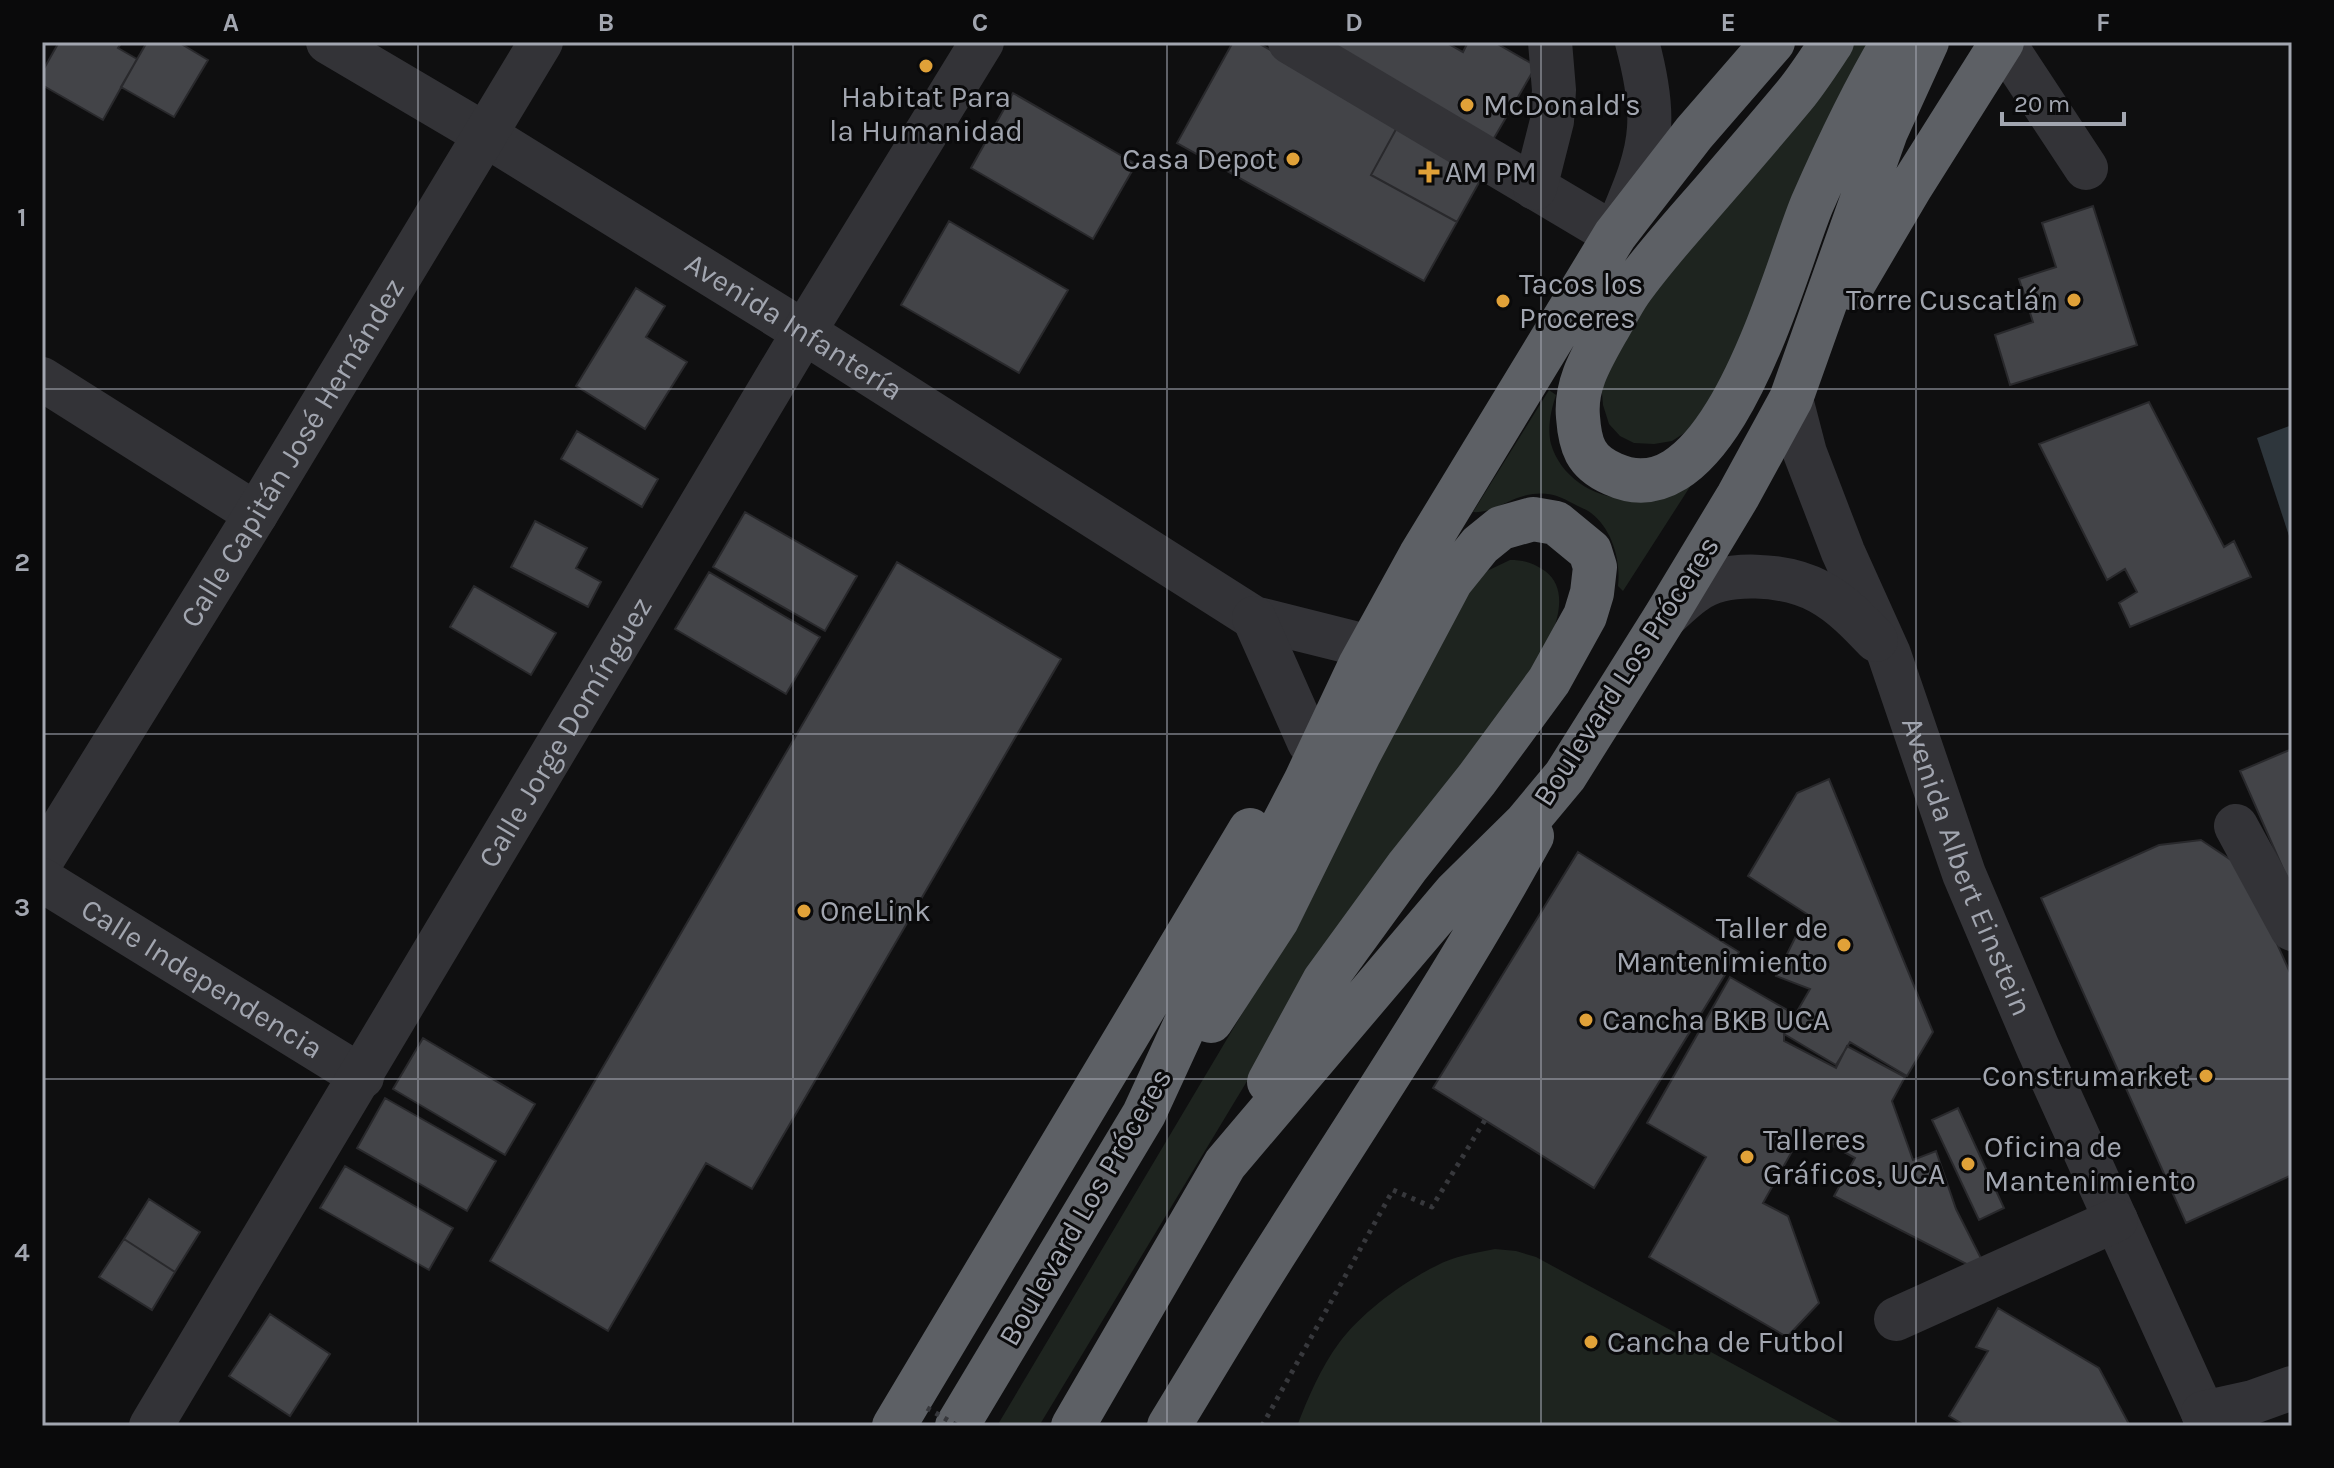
<svg xmlns="http://www.w3.org/2000/svg" width="2334" height="1468" font-family="Karla,sans-serif">
  <rect width="100%" height="100%" fill="#0f0f10"/>
  <path fill="#1e241f" d="M1844 42H1879L1735 361 1689 430 1672 441 1654 444 1634 443 1620 436 1609 424 1603 405 1601 381 1606 357Z
    M1549 390 1556 395C1551 410 1547 428 1551 444 1560 476 1594 499 1627 498 1648 497 1672 487 1693 482L1623 591 1618 586C1621 560 1612 529 1591 513 1586 509 1579 507 1574 504 1559 496 1550 492 1533 494 1512 496 1492 514 1473 512Z
    M1510 560C1525 560 1533 563 1545 571 1580 597 1541 657 1527 685L1311 975 1039 1426H997L1268 970 1468 592 1487 571Z
    M1495 1249 1516 1251 1536 1257 1847 1426H1297C1308 1398 1321 1367 1339 1343 1360 1314 1403 1282 1436 1266 1454 1256 1475 1253 1495 1249Z"/>
  <path fill="#2e363c" d="M2292 425V545L2257 438Z"/>
  <path fill="#434448" stroke="#29292c" stroke-width="2" d="M59 42H122L118 48 137 59 103 120 42 85V72Z
    M147 42H178L208 60 174 117 121 87Z
    M1233 42H1256L1400 122 1371 175 1457 222 1424 281 1177 143Z
    M1314 42H1445L1463 52 1468 42H1494L1536 66 1490 145Z
    M1013 93 1136 164 1093 239 971 168Z
    M1400 122 1486 170 1457 222 1371 175Z
    M2093 206 2137 345 2010 385 1995 335 2033 322 2019 279 2056 267 2042 223Z
    M949 221 1068 290 1019 373 901 305Z
    M636 288 665 306 646 337 687 362 645 429 576 386Z
    M2149 402 2224 547 2234 541 2251 577 2130 627 2119 603 2137 592 2125 569 2107 580 2039 444Z
    M577 431 658 479 642 507 561 459Z
    M745 512 857 576 825 631 713 567Z
    M535 521 587 548 576 568 601 582 588 607 511 567Z
    M897 562 1061 659 752 1189 706 1163 608 1331 490 1261Z
    M709 572 820 637 786 694 675 629Z
    M474 586 556 633 531 675 450 627Z
    M2292 749V889L2240 771Z
    M1829 779 1933 1032 1907 1076 1850 1042 1836 1065 1784 1034 1810 989 1776 976 1807 914 1748 876 1797 793Z
    M2201 840 2243 868 2292 977V1175L2186 1223 2041 898 2159 845Z
    M1578 852 1739 952 1594 1188 1433 1088Z
    M1730 977 1796 1015 1784 1034V1041L1836 1068 1847 1046 1905 1077 1892 1101 1913 1160 1936 1151 1956 1209 1990 1276 1834 1196 1855 1158 1804 1130 1763 1203 1788 1216 1819 1303 1787 1337 1649 1257 1706 1157 1647 1123Z
    M423 1038 535 1104 505 1155 393 1089Z
    M385 1098 496 1161 467 1211 357 1148Z
    M1958 1108 2004 1208 1979 1220 1932 1120Z
    M345 1166 453 1228 429 1270 320 1208Z
    M149 1199 200 1232 175 1272 124 1239Z
    M124 1239 175 1272 152 1310 99 1277Z
    M1998 1308 2099 1368 2130 1426H1966L1949 1416 1988 1351 1976 1347Z
    M270 1314 330 1354 290 1416 229 1376Z"/>
  <g fill="none" stroke-linecap="round" stroke-linejoin="round">
    <path stroke="#37383c" stroke-width="5" stroke-dasharray="4 6" stroke-linecap="butt" d="M1262 1426 1393 1190 1432 1207 1485 1120"/>
    <g stroke="#333337" stroke-width="44">
      <path id="s1" d="M328 42 484 134 804 332 1254 618 1370 647"/>
      <path d="M1290 42 1615 235C1628 202 1647 165 1649 128 1651 101 1644 68 1637 42"/>
      <path d="M2003 42 2086 168"/>
      <path d="M1535 188 1552 121 1554 90 1550 42"/>
      <path d="M42 379 256 514"/>
      <path id="s2" d="M1791 399 1805 453 1843 552 1889 654 1964 874 2038 1048 2209 1426"/>
      <path d="M1665 617C1675 608 1684 599 1694 592 1725 569 1786 574 1820 592 1842 604 1860 623 1876 640"/>
      <path d="M1254 618 1309 742"/>
      <path d="M2236 826 2292 929"/>
      <path id="s3" d="M42 860 256 514 541 42"/>
      <path id="s4" d="M42 880 362 1077"/>
      <path d="M1896 1319 2116 1220"/>
      <path d="M2203 1413 2253 1402 2292 1388"/>
      <path id="s5" d="M151 1426 804 332 982 42"/>
    </g>
    <path stroke="#5d6065" stroke-width="44" d="M1832 42C1820 60 1808 79 1794 96 1769 126 1744 155 1719 184 1689 219 1657 253 1630 291 1621 304 1614 319 1606 332 1591 359 1575 385 1578 417 1580 445 1585 462 1613 474 1721 524 1784 271 1812 204 1836 149 1862 94 1893 42
      M1851 288 1910 188 2002 42
      M1211 1021 1277 920 1359 754 1451 581 1480 545 1501 528 1533 519 1556 523 1590 551 1595 567 1592 593 1585 616 1549 681 1477 779 1407 867 1324 981 1269 1082
      M894 1426 1250 830
      M957 1426 1144 1114 1236 914 1305 782 1360 665 1420 556 1615 235 1694 133 1773 42
      M1073 1426 1225 1164 1455 893 1525 824 1565 776 1665 617 1738 496 1791 399 1886 132 1927 42
      M1169 1426C1205 1367 1240 1308 1277 1250 1364 1113 1454 978 1532 836"/>
    <path stroke="#37383c" stroke-width="5" stroke-dasharray="4 6" stroke-linecap="butt" d="M927 1408 958 1426"/>
  </g>
  <path fill="none" stroke="#a2a6b0" stroke-width="2" stroke-opacity="0.55" d="M418 42V1426M793 42V1426M1167 42V1426M1541 42V1426M1916 42V1426M42 389H2292M42 734H2292M42 1079H2292"/>
  <g fill="#e0a138" stroke="#0a0a0b" stroke-width="3">
    <circle cx="926" cy="66" r="8"/>
    <circle cx="1467" cy="105" r="8"/>
    <circle cx="1293" cy="159" r="8"/>
    <path d="M1425 160h8v8h8v8h-8v8h-8v-8h-8v-8h8z"/>
    <circle cx="2074" cy="300" r="8"/>
    <circle cx="1503" cy="301" r="8"/>
    <circle cx="804" cy="911" r="8"/>
    <circle cx="1844" cy="945" r="8"/>
    <circle cx="1586" cy="1020" r="8"/>
    <circle cx="2206" cy="1076" r="8"/>
    <circle cx="1747" cy="1157" r="8"/>
    <circle cx="1968" cy="1164" r="8"/>
    <circle cx="1591" cy="1342" r="8"/>
  </g>
  <g text-anchor="middle" stroke-width="6" stroke-linejoin="round" paint-order="stroke">
    <g font-size="30" fill="#a2a6b0" stroke="#0a0a0b" text-anchor="start">
      <text x="926" y="107" text-anchor="middle">Habitat Para<tspan x="926" dy="34">la Humanidad</tspan></text>
      <text x="1483" y="115">McDonald's</text>
      <text x="1277" y="169" text-anchor="end">Casa Depot</text>
      <text x="1445" y="182">AM PM</text>
      <text x="1519" y="294">Tacos los<tspan x="1519" dy="34">Proceres</tspan></text>
      <text x="2058" y="310" text-anchor="end">Torre Cuscatlán</text>
      <text x="820" y="921">OneLink</text>
      <text x="1828" y="938" text-anchor="end">Taller de<tspan x="1828" dy="34">Mantenimiento</tspan></text>
      <text x="1602" y="1030">Cancha BKB UCA</text>
      <text x="2190" y="1086" text-anchor="end">Construmarket</text>
      <text x="1763" y="1150">Talleres<tspan x="1763" dy="34">Gráficos, UCA</tspan></text>
      <text x="1984" y="1157">Oficina de<tspan x="1984" dy="34">Mantenimiento</tspan></text>
      <text x="1607" y="1352">Cancha de Futbol</text>
    </g>
    <g font-size="30" fill="#a2a6b0" stroke="#0a0a0b">
      <text dy="10" stroke="none"><textPath href="#s1" startOffset="546">Avenida Infantería</textPath></text>
      <text dy="10" stroke="none"><textPath href="#s3" startOffset="478">Calle Capitán José Hernández</textPath></text>
      <text transform="translate(1626 671) rotate(-57)" y="10">Boulevard Los Próceres</text>
      <text dy="10" stroke="none"><textPath href="#s5" startOffset="808">Calle Jorge Domínguez</textPath></text>
      <text dy="10" stroke="none"><textPath href="#s2" startOffset="500">Avenida Albert Einstein</textPath></text>
      <text dy="10" stroke="none"><textPath href="#s4" startOffset="188">Calle Independencia</textPath></text>
      <text transform="translate(1085 1207) rotate(-60)" y="10">Boulevard Los Próceres</text>
    </g>
  </g>
  <rect width="2334" height="1468" fill="none" stroke="#0a0a0b" stroke-width="88"/>
  <path d="M2002 112v12h122v-12" fill="none" stroke="#a2a6b0" stroke-width="4"/>
  <text x="2014" y="112" font-size="24" fill="#a2a6b0" stroke="#0a0a0b" stroke-width="6" paint-order="stroke">20 m</text>
  <rect x="44" y="44" width="2246" height="1380" fill="none" stroke="#a2a6b0" stroke-width="3"/>
  <g font-size="26" text-anchor="middle" font-weight="bold" fill="#a2a6b0">
    <text x="231" y="31">A</text>
    <text x="606" y="31">B</text>
    <text x="980" y="31">C</text>
    <text x="1354" y="31">D</text>
    <text x="1728" y="31">E</text>
    <text x="2103" y="31">F</text>
    <text x="22" y="226">1</text>
    <text x="22" y="571">2</text>
    <text x="22" y="916">3</text>
    <text x="22" y="1261">4</text>
  </g>
</svg>
